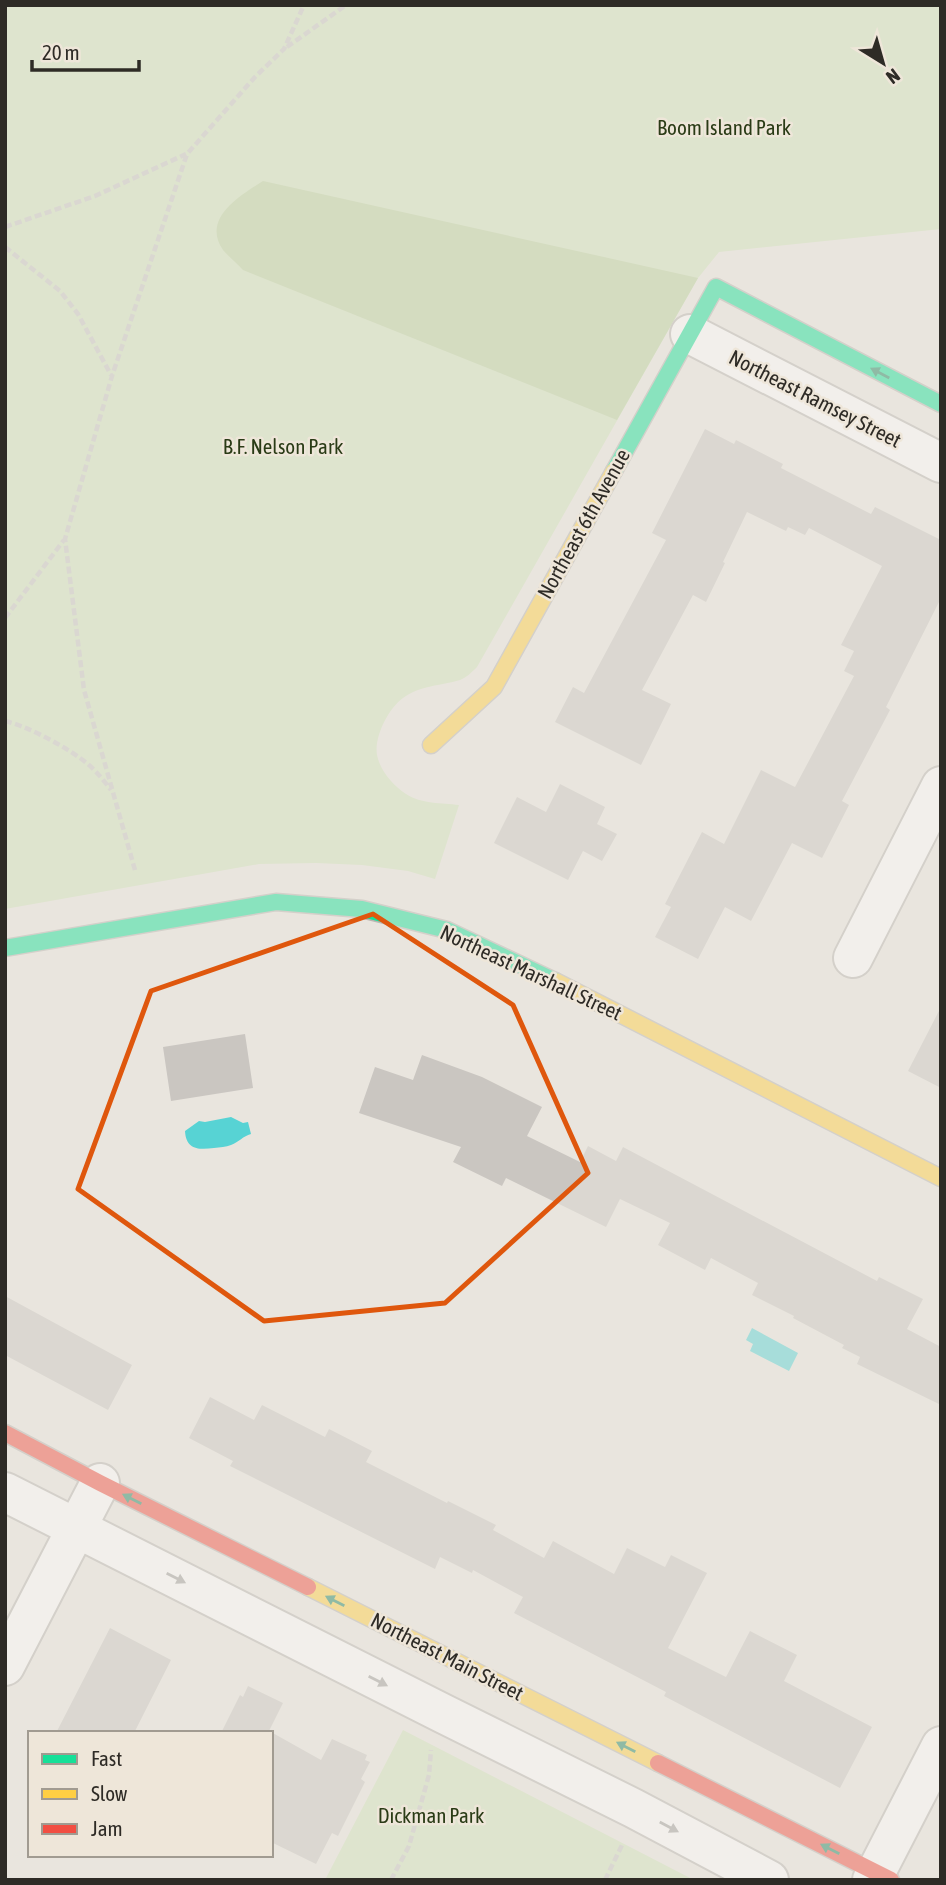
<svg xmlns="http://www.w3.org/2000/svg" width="946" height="1885" font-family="'Asap Condensed',sans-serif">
  <rect width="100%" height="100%" fill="#e9e5de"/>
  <path fill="#d1e2ba" d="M5 5H941V229L719 252 698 278 477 667C472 672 466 678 460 680 440 686 421 685 403 698 388 709 374 737 377 755 380 771 394 786 406 794 421 804 442 803 459 805L435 879 408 871 362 865 316 863 259 864 5 909Z
    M403 1730 694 1880H325Z"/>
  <path fill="#bad09c" d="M263 181 698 278 617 420 243 270C237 263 229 257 223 250 201 218 241 195 263 181Z"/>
  <path fill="#57d3d4" d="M231 1117 243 1123 248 1122 251 1134C243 1136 239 1142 231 1145 226 1147 220 1147 214 1148 199 1150 186 1150 185 1131L199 1121 205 1122Z
    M752 1328 798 1353 789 1371 750 1351 753 1344 746 1340Z"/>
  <path fill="#cac6c1" d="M705 429 734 444 736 440 783 464 781 468 871 514 875 507 941 540V598L886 707 890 710 842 801 849 805 822 858 792 843 751 921 725 907 698 959 655 937 671 907 665 904 702 832 724 844 761 770 795 787 854 676 844 671 854 651 841 645 882 566 809 528 805 535 788 527 786 531 747 512 723 562 725 563 706 602 693 595 642 690 671 704 641 765 555 722 573 687 584 693 666 540 652 533Z
    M560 784 605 807 597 824 617 834 602 861 583 851 568 880 494 843 517 797 546 812Z
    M941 1007V1088L908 1071Z
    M245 1034 253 1088 171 1101 163 1047Z
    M422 1055 482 1077 542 1107 527 1136 580 1162 588 1146 616 1161 623 1147 877 1281 879 1277 923 1299 907 1329 941 1347V1405L857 1364 860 1357 842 1348 844 1345 793 1318 794 1316 752 1295 758 1283 711 1258 705 1270 658 1245 670 1223 620 1199 606 1227 506 1178 502 1186 453 1162 461 1147 359 1113 375 1067 413 1080Z
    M5 1296 132 1365 108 1410 5 1355Z
    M210 1397 254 1420 262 1405 325 1437 329 1429 372 1451 366 1462 447 1503 448 1501 496 1525 493 1530 544 1558 553 1541 614 1574 627 1548 665 1567 671 1555 707 1573 668 1648 726 1677 750 1631 797 1655 784 1681 872 1727 840 1788 664 1696 666 1692 514 1613 523 1597 473 1570 472 1573 440 1557 435 1569 230 1466 233 1461 189 1438Z
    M110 1628 171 1660 134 1733H56Z
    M248 1686 283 1703 268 1733H221L240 1695 243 1697Z
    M271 1732 321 1760 332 1739 367 1755 365 1760 370 1762 361 1779 365 1782 338 1836 332 1833 316 1864 271 1842Z"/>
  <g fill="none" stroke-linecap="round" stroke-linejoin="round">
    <g stroke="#bab6b1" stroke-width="42">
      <path id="street" d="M690 334 941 463
        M853 958 941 786
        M5 1492 444 1714 633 1808 769 1880
        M5 1666 100 1483
        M872 1880 941 1746"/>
    </g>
    <g stroke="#bab6b1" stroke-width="19">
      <path id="fast" d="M614 471 716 287 941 404
        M5 948 276 902 362 909 447 930 555 981"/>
    </g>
    <g stroke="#bab6b1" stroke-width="19">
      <path id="slow" d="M431 745 494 687 614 471
        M555 981 941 1178
        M308 1587 658 1763"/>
    </g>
    <g stroke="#bab6b1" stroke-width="19">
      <path id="jam" d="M5 1433 100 1483 308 1587
        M658 1763 891 1880"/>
    </g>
    <path stroke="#c7c5c2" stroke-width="4.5" stroke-dasharray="7 3.5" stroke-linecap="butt" d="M287 47 346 5
      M5 227 95 196 186 154
      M5 247 60 291 78 314 111 375
      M5 618 64 540
      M5 721C27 726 62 745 80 758 92 766 102 778 111 790
      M135 870 84 690 65 539 112 376 187 154 255 77 284 49 304 5
      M391 1880 409 1846 429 1775 431 1750
      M605 1880 623 1843"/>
    <use href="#street" stroke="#fcfbfa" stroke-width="38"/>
    <use href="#fast" stroke="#16e098" stroke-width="16"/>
    <use href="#slow" stroke="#ffcf43" stroke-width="16"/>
    <use href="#jam" stroke="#f24e42" stroke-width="16"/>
  </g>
  <defs><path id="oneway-solid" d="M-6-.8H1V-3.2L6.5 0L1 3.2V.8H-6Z" transform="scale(1.75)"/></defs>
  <g fill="#22865f">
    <use href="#oneway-solid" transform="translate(880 373) rotate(-152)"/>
    <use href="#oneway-solid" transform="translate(132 1499) rotate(-153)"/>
    <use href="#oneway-solid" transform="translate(335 1601) rotate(-153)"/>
    <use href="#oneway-solid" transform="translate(626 1747) rotate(-153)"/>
    <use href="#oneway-solid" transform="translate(830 1849) rotate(-153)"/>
  </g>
  <g fill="#9f9d9b">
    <use href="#oneway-solid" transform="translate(176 1578) rotate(27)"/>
    <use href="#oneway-solid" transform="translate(378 1681) rotate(27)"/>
    <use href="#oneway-solid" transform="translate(669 1827) rotate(28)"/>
  </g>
  <path d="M0 0H946V1885H0ZM373 914 513 1005 588 1173 445 1303 264 1321 78 1189 151 991Z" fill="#e9e5de" fill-opacity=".55" fill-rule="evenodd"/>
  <path fill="none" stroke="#df570d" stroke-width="5" stroke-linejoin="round" d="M373 914 513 1005 588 1173 445 1303 264 1321 78 1189 151 991Z"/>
  <g text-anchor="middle" stroke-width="5" stroke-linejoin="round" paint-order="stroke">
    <g font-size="21" fill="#2a3b16" stroke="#eee6d9">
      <text x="724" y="135">Boom Island Park</text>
      <text x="283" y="454">B.F. Nelson Park</text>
      <text x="431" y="1823">Dickman Park</text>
    </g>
    <g font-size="21" fill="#2e2b26" stroke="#eee6d9">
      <text transform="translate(815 399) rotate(27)" y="7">Northeast Ramsey Street</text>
      <text transform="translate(584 524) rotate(-61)" y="7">Northeast 6th Avenue</text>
      <text transform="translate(531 973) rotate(25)" y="7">Northeast Marshall Street</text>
      <text transform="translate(447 1657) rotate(27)" y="7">Northeast Main Street</text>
    </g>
  </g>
  <rect width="946" height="1885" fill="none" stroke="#2e2b26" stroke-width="14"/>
  <rect x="28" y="1731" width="245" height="126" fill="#eee6d9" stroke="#a19b91" stroke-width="2"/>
  <rect x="42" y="1754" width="35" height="10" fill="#16e098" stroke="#a19b91" stroke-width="2"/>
  <text x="91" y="1766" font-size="21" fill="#2e2b26">Fast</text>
  <rect x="42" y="1789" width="35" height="10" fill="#ffcf43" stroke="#a19b91" stroke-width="2"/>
  <text x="91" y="1801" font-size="21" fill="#2e2b26">Slow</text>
  <rect x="42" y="1824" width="35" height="10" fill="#f24e42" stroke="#a19b91" stroke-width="2"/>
  <text x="91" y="1836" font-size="21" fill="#2e2b26">Jam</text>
  <g transform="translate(883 63) rotate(143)" stroke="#eee6d9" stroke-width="5" paint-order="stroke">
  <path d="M0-5L12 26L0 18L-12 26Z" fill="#2e2b26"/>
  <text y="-10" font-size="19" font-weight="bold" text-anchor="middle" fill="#2e2b26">N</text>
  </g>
  <path d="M32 60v10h107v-10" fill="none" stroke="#2e2b26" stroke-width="3.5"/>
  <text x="42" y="60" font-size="21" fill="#2e2b26" stroke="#eee6d9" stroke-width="5" paint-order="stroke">20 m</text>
</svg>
